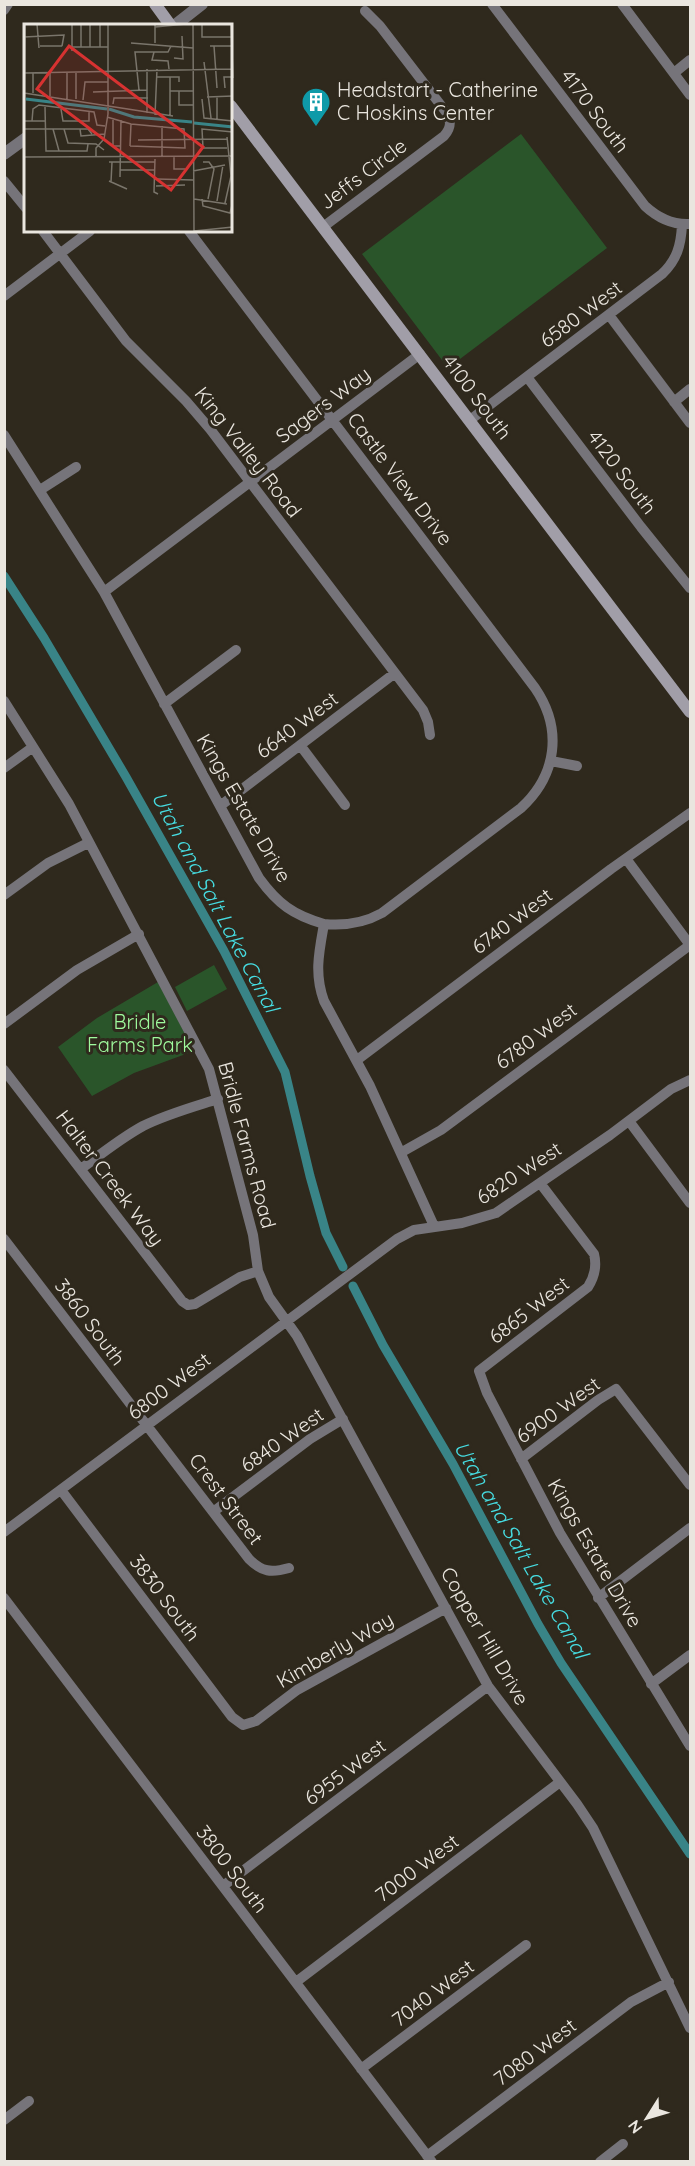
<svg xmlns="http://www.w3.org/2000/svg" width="695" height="2166" font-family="Quicksand,sans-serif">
  <rect width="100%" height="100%" fill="#2f291d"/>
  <path fill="#2a552a" d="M521 134 607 248 448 368 362 254Z
    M214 965 227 989 187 1011 175 987Z
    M158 982 194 1051 134 1073 92 1096 58 1047 97 1018Z"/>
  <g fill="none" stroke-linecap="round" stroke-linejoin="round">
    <path stroke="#398487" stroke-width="9" d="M4 576 44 638 126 777 224 951 285 1072 310 1176 326 1233 343 1267
      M353 1286 383 1345 453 1464 538 1624 561 1663 690 1854"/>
    <path stroke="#76747a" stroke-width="10" d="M492 4 645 206C658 218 673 225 690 224
      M622 4 690 95
      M4 10 8 4
      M674 73 690 60
      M4 181 26 208
      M323 227 444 136C451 128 452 121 446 112L380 26 365 11
      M43 231 126 341 186 401 210 429 423 710 428 722 430 735
      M189 231 535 688C563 729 557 775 521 808L382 913C364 923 345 926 324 924
      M4 296 90 231
      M609 315 690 423
      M527 377 641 527 690 588
      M674 402 690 389
      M470 420 662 274C677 260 681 245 682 225
      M4 435 104 592 259 878C278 904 293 915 324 924 319 952 314 974 324 1001L370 1086 434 1226
      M40 490 76 467
      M104 592 420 354
      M4 701 69 804 209 1069 253 1235 258 1271 269 1297 297 1336 488 1686 577 1804 593 1828 690 2028
      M164 704 236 650
      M300 745 345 805
      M551 761 577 766
      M4 768 33 747
      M220 806 395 673
      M4 895 48 863 88 843
      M4 1024 77 970 139 934
      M357 1060 611 869 690 813
      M4 1070 182 1301 188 1305 195 1304 240 1277 258 1271
      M629 1121 690 1203
      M402 1152 441 1130 690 945 627 860
      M81 1169C101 1154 121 1138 143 1126 167 1114 193 1107 218 1099
      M540 1183 594 1254C597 1266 595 1276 588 1287L479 1371 487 1393 560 1533 690 1746
      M4 1239 249 1559C262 1572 271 1573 289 1568
      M521 1459 598 1400 616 1389 690 1485
      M61 1490 232 1717 243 1725 256 1721 297 1690 446 1608
      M213 1512 310 1439 343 1419
      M4 1532 397 1239 414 1230 462 1223 496 1213 610 1135 671 1089 690 1080
      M4 1598 432 2162
      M598 1598 690 1528
      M651 1684 690 1655
      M223 1886 488 1686
      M296 1982 560 1782
      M361 2069 526 1945
      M4 2120 29 2101
      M427 2156 631 2002 669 1982
      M600 2162 623 2144"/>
    <path stroke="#76747a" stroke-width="12" d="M174 26 202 4
      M4 154 26 138"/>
    <path stroke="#a19ea8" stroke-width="12" d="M155 4 171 26
      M231 106 690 712"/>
  </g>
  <defs>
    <g id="building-pin" transform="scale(1.5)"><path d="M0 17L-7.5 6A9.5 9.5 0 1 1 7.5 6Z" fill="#0f9aa8" stroke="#2f291d"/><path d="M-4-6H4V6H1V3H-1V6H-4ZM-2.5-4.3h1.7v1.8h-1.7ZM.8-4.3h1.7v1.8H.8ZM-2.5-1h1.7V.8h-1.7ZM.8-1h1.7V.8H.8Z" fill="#fff"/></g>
  </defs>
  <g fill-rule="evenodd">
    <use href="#building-pin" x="316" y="102"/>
  </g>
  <g text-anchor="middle" stroke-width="6" stroke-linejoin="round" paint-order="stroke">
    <g font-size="20" fill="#eae6df" stroke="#2f291d" text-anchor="start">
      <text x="337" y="97">Headstart - Catherine<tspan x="337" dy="23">C Hoskins Center</tspan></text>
    </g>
    <g font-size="20" fill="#eae6df" stroke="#2f291d">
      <text transform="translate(595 111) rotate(53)" y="7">4170 South</text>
      <text transform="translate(363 174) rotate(-37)" y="7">Jeffs Circle</text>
      <text transform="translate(581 314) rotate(-37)" y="7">6580 West</text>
      <text transform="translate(477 397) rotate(53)" y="7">4100 South</text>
      <text transform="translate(323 405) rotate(-37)" y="7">Sagers Way</text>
      <text transform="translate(248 452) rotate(52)" y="7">King Valley Road</text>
      <text transform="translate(622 472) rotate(53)" y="7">4120 South</text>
      <text transform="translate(400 479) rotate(53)" y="7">Castle View Drive</text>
      <text transform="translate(297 725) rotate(-37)" y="7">6640 West</text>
      <text transform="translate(244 808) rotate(60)" y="7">Kings Estate Drive</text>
      <text transform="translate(512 921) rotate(-37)" y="7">6740 West</text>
      <text transform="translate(536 1036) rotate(-37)" y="7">6780 West</text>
      <text transform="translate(247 1145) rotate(75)" y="7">Bridle Farms Road</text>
      <text transform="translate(519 1173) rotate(-33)" y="7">6820 West</text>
      <text transform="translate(110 1178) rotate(53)" y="7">Halter Creek Way</text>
      <text transform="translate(529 1310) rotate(-38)" y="7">6865 West</text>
      <text transform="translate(90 1322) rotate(53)" y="7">3860 South</text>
      <text transform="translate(169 1386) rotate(-37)" y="7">6800 West</text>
      <text transform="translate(558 1410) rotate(-36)" y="7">6900 West</text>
      <text transform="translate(282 1440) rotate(-35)" y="7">6840 West</text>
      <text transform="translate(226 1499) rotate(53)" y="7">Crest Street</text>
      <text transform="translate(595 1553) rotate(60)" y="7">Kings Estate Drive</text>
      <text transform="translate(165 1598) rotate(53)" y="7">3830 South</text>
      <text transform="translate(485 1636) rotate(60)" y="7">Copper Hill Drive</text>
      <text transform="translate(335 1650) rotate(-30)" y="7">Kimberly Way</text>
      <text transform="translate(345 1772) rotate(-37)" y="7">6955 West</text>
      <text transform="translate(417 1868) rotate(-37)" y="7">7000 West</text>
      <text transform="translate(232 1869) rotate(53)" y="7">3800 South</text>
      <text transform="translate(433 1993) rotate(-37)" y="7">7040 West</text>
      <text transform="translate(535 2052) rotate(-37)" y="7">7080 West</text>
    </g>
    <g font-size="20" fill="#9ffb9d" stroke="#2f291d">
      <text x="140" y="1029">Bridle<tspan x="140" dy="23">Farms Park</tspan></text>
    </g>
    <g font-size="21" font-style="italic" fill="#46dce1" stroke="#2f291d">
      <text transform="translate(215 902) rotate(62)" y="7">Utah and Salt Lake Canal</text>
      <text transform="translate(521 1550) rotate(60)" y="7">Utah and Salt Lake Canal</text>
    </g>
  </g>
  <g transform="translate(24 24)">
    <rect width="208" height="208" fill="#2f291d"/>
    <path fill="none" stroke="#398487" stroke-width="3" d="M2 75 83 85M85 85 110 93 168 98M170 99 209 103"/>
    <path fill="none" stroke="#7a756b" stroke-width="1.5" d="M13 0 15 24M57 0V23M66 0V23M131 0V19M169 0 170 208M178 0V13H207M207 0 209 54M131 3 162 0M0 13 40 11 38 22M107 19 169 24M16 22H38M186 22H207M190 22 193 64M48 23H84M76 23V0M48 27V0M130 28 128 36 144 37 145 45M150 34 159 35 158 12M180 38 187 94M0 49 209 45M9 49V69M43 49V75M52 49V75M132 53H155V58M146 53V92M201 64 200 53H208M115 66 111 28H144L147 22M146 67H169M155 67V81H169M69 68 123 66M0 69 149 92M26 72V49M183 73 209 72M178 75 180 94 209 97M59 76 61 58H84M89 80 90 74H124M21 83 22 127H63L64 120M37 85 39 97H65V88M123 89V45M131 91 133 45M83 93 107 100 160 105 161 124 106 122M89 94V122H97M193 95V72M0 97H21M8 97 9 85 15 81 70 88 73 101 81 102M0 105H64L68 110M29 105 35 127M40 105 44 119 72 120 80 126M56 105 57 112 81 110M114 116 203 115M106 122 107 100M203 124H179L178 105 209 108M0 133 209 132M0 133 1 0M72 133V124L80 115 84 90V0M138 133V102M150 133V145H161M131 135 130 168 134 170M85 138H131M179 138H185L190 145 184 175M96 146H131M169 147 201 141M96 153 97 96M133 155 169 156M85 157 103 165M87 158 88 138M132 162 161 161M170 175 203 180M178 175 179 182 206 189 208 181M193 177 199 141M201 179 207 152 203 113M170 207 209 203"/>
    <path fill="#d73231" fill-opacity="0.15" stroke="#d73231" stroke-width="3" d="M45 22 179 123 147 166 13 65Z"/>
    <rect width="208" height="208" fill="none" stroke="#eae6df" stroke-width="3"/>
  </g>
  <rect width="695" height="2166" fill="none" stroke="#eae6df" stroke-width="12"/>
  <g transform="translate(647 2118) rotate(233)" stroke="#2f291d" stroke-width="4.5" paint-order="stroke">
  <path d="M0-4.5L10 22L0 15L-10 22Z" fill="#eae6df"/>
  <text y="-9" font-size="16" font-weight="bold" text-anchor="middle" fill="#eae6df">N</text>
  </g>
</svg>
